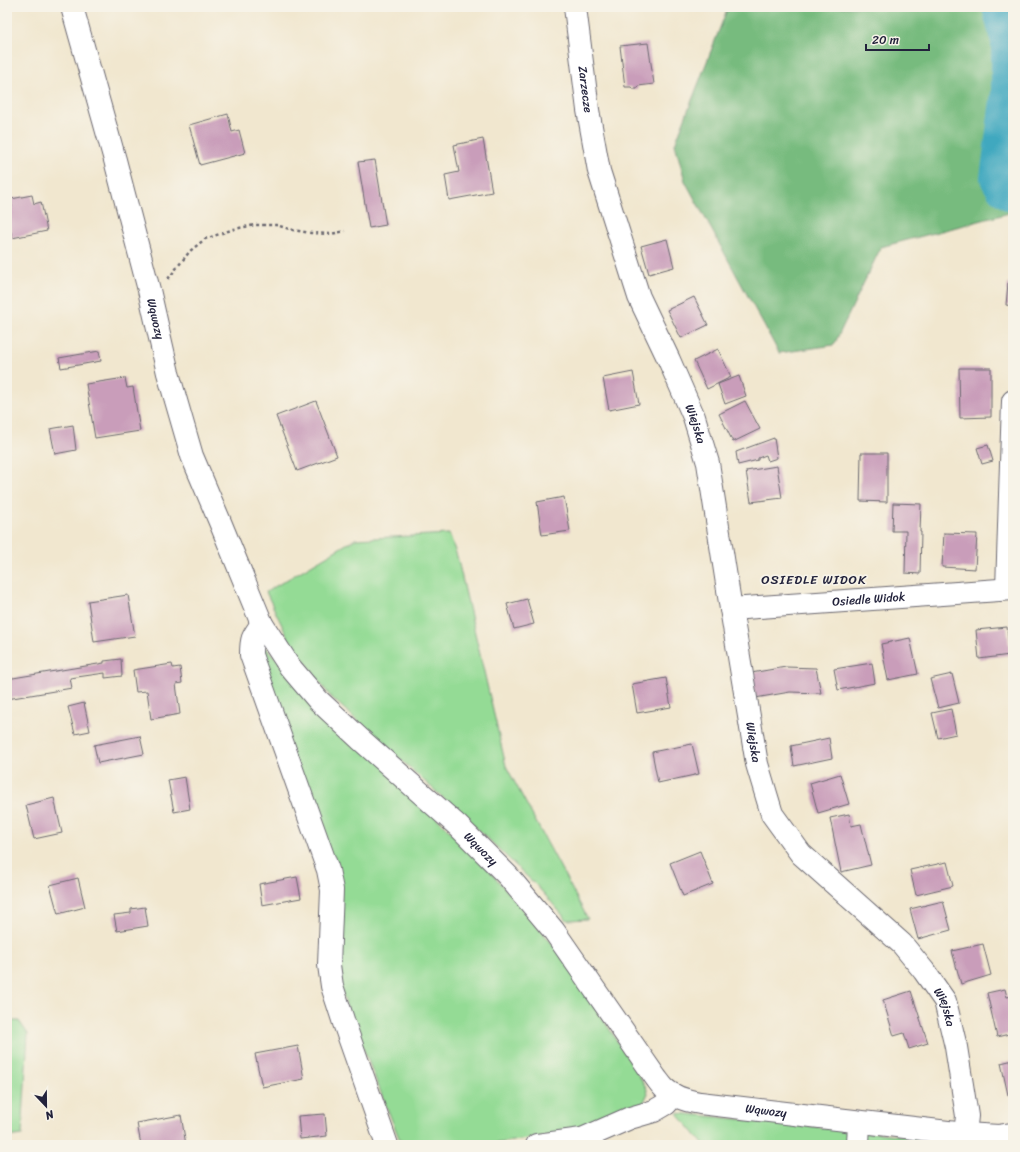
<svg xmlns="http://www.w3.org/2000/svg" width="1020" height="1152" font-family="Sriracha,sans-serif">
  <rect width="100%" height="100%" fill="#f7f3e8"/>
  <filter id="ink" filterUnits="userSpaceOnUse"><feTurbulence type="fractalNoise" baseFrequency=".025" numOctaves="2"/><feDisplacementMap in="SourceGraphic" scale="8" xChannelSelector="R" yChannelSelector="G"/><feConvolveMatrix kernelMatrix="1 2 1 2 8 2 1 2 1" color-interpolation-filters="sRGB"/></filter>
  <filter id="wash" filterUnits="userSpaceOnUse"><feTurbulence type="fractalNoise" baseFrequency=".012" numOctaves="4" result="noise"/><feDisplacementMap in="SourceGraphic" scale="16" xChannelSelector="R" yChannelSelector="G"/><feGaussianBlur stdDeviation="0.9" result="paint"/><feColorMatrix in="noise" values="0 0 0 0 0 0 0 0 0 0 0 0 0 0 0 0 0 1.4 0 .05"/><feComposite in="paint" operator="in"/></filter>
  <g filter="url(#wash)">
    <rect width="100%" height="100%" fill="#f1e7cf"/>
    <path fill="#94db95" stroke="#5b7e68" d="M449 534 457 556 506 766 588 919 567 920 537 886 481 832 330 696 288 638 266 592 355 539Z
      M265 647 488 869 555 947 612 1033 646 1087 648 1093 643 1104 592 1125 558 1135 483 1145H403L399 1138 346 1005 335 969 338 943 259 651 262 648Z
      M7 1021H19L28 1034 22 1135 7 1137Z
      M677 1113 949 1140 1013 1145H704Z"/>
    <path fill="#77bb7e" stroke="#4c6e5c" d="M728 7H1013V212L881 247 834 345 779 353 685 181 675 144Z"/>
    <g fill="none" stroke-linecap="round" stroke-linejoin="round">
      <path stroke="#3fa8bf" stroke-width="38" d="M1001 7 1010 41V93L999 178 1004 186 1013 193"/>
    </g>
    <g id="blocks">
      <path fill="#c99dba" d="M648 43 654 84 638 86 637 89H633L631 87H625L620 46Z
        M228 114 232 132 239 130 245 153 200 165 189 125Z
        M483 139 492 192 449 200 445 175 459 172 454 145Z
        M375 160 386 225 369 228 358 162Z
        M32 195 34 204 41 202 47 231 12 238 7 212V208L12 207 11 199Z
        M667 239 674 267 649 274 641 246Z
        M1008 283 1013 284V306L1006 305Z
        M694 297 708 325 681 338 667 310Z
        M718 349 731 377 707 389 694 361Z
        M99 351 101 361 61 368 59 358Z
        M959 368H991V417L960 418Z
        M633 372 639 404 609 410 603 378Z
        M739 376 746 396 725 404 718 384Z
        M125 378 127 388 133 387 140 431 95 438 86 384Z
        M316 401 337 456 297 471 276 416Z
        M745 401 760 429 733 442 719 414Z
        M73 425 76 450 55 454 50 429Z
        M774 438 777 458 768 461 766 455 758 458V460L738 465 736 452Z
        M988 445 993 461 982 464 977 448Z
        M861 453H887V502L860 501Z
        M777 466 782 498 751 502 746 471Z
        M564 497 570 531 542 535 537 502Z
        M893 503 921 504 920 532H921L920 574 905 573 906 531H892Z
        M944 533 977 534 975 569 942 567Z
        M128 595 135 636 94 642 88 601Z
        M527 599 534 624 514 629 507 604Z
        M1007 627 1010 655 979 659 976 630Z
        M910 638 918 674 888 680 881 644Z
        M121 659 122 676 105 678V673L70 678 72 688 7 699V679L104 663V661Z
        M872 663 875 683 838 690 834 669Z
        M172 664 173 668 180 667 182 683 176 684 180 714 151 719 147 691 136 692 133 670Z
        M786 667 816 668 821 693 790 692 755 698 751 673Z
        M952 674 959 703 938 708 930 679Z
        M666 678 671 707 637 713 632 684Z
        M84 703 90 731 75 734 68 707Z
        M951 709 956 734 938 738 932 713Z
        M140 736 144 754 98 763 94 745Z
        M829 738 832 758 794 766 791 746Z
        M692 744 699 774 658 783 652 752Z
        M840 774 849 804 818 813 810 783Z
        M185 777 190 809 174 812 168 780Z
        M54 798 62 833 34 839 26 805Z
        M849 814 851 826 861 824 871 865 841 872 830 818Z
        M700 851 713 884 683 896 670 863Z
        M947 862 953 886 916 895 910 870Z
        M297 877 301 898 262 905 259 884Z
        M78 878 85 907 58 914 50 885Z
        M943 901 951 930 918 939 910 909Z
        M145 907 148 926 117 931 114 915 131 913V909Z
        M983 944 991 975 961 984 952 951Z
        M1005 989 1007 997 1012 996 1013 998V1033L997 1037 987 993Z
        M911 991 928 1043 909 1049 904 1033 894 1036 883 1000Z
        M298 1046 304 1079 262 1087 255 1054Z
        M1013 1060V1094L1008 1095 1001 1063Z
        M325 1114 327 1136 300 1139 298 1116Z
        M181 1115 186 1145H141L137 1123Z"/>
    </g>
  </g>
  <g filter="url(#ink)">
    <use href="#blocks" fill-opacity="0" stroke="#6a676f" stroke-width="1"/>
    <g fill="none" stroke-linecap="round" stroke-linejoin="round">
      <g stroke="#6a676f" stroke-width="24">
        <g id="minor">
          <path id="s1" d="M72 7 115 160 149 290 168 373 192 456 220 522 262 624 290 667 318 700 360 739 458 826 508 876 554 931 656 1078C659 1082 661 1085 664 1088 673 1097 688 1101 700 1103L965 1134 999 1136 1013 1134"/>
          <path id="s2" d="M575 7 588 110 599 171 639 297 669 360 694 417 708 463 731 609 757 764 772 814 801 854 902 944 924 971 945 1001 956 1047 967 1116 965 1134"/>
          <path d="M1007 589 1013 401"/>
          <path id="s3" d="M731 609 1013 589"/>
          <path d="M262 624C252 637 251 639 251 655L328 870 332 890 329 965 332 986 344 1023 387 1145"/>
          <path d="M537 1145 582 1139 630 1118 654 1111 666 1104 674 1095"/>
          <path d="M858 1145 859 1122"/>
        </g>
      </g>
      <path stroke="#6a676f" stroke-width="2.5" stroke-dasharray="3 3" stroke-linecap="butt" d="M168 279 190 251 205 239 234 229 255 225H276L293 230 311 233 331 234 345 231"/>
      <use href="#minor" stroke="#fff" stroke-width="22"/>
    </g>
  </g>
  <g text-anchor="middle" stroke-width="3.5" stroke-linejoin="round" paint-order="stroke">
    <g font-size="12" fill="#22223b" stroke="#f7f3e8">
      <text dy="4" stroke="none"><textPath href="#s2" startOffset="83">Zarzecze</textPath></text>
      <text dy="4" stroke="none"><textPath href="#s1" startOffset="323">Wąwozy</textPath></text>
      <text dy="4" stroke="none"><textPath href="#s2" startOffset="437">Wiejska</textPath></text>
      <text dy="4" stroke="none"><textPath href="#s3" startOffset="138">Osiedle Widok</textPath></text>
      <text dy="4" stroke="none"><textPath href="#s2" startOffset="761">Wiejska</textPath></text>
      <text dy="4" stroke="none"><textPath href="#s1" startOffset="962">Wąwozy</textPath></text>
      <text dy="4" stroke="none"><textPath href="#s2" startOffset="1097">Wiejska</textPath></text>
      <text dy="4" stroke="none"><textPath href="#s1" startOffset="1370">Wąwozy</textPath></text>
    </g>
    <g font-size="13" letter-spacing="1" fill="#22223b" stroke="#f7f3e8">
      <text x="814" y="584">OSIEDLE WIDOK</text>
    </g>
  </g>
  <rect width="1020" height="1152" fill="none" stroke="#f7f3e8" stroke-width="24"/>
  <g transform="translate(46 1106) rotate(158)" stroke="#f7f3e8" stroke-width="3" paint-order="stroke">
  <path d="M0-3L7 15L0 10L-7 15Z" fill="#22223b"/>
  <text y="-6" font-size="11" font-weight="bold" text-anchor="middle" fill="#22223b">N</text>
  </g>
  <path d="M866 44v6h63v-6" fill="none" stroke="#22223b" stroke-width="2"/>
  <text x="872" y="44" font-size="12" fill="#22223b" stroke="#f7f3e8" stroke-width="3" paint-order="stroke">20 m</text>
</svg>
